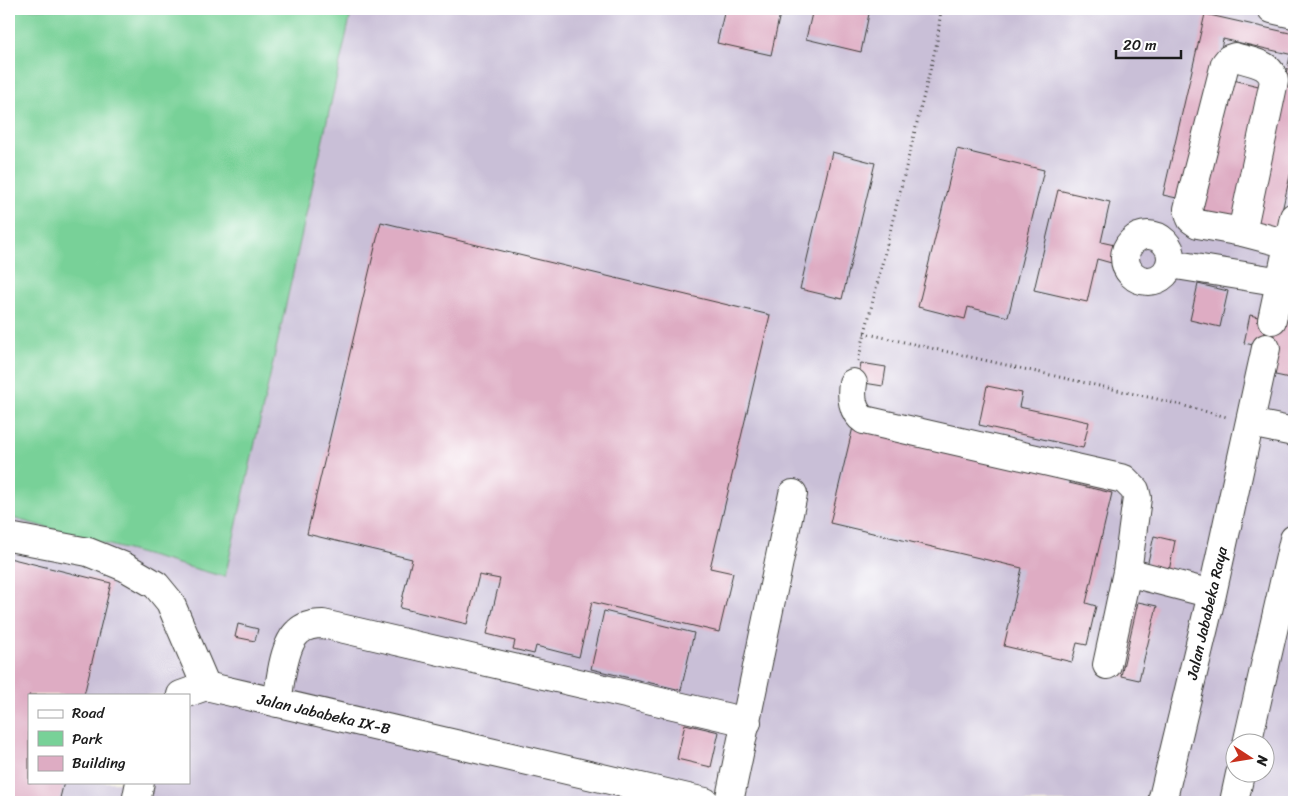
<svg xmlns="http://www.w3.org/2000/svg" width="1303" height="811" font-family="Sriracha,sans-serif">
  <rect width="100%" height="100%" fill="#fff"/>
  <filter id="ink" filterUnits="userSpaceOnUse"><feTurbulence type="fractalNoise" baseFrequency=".02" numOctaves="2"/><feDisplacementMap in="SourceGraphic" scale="10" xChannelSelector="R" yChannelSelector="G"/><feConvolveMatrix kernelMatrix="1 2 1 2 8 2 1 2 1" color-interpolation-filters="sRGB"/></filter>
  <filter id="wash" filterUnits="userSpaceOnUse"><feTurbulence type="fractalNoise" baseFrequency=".0096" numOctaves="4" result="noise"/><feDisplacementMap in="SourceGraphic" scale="20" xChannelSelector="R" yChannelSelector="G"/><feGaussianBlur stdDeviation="1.12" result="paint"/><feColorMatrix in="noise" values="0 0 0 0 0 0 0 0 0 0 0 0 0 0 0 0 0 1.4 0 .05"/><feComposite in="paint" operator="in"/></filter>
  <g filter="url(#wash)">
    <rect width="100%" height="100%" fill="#f3eedc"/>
    <path fill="#c9bfd7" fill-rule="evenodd" d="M9 9H1294V802H9ZM29 695H189V782H29ZM1236 744H1266V774H1236Z"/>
    <path fill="#78d198" stroke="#4a765a" d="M9 9H352L225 577 9 517Z"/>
    <g id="blocks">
      <path fill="#deacc3" d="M725 9H781L771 55 717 43Z
        M813 9H870L861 52 806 39Z
        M1205 14 1294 34V51L1293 55 1223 39 1190 201 1163 195Z
        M1290 57 1294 58V158L1277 233 1250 226Z
        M1229 79 1271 89 1239 223 1198 214Z
        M957 149 1044 170 1008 317 968 307 965 319 918 307Z
        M832 152 875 163 842 299 800 289Z
        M1058 190 1110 202 1101 242 1119 246 1115 264 1097 259 1087 302 1034 290Z
        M381 222 770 315 710 568 733 573 719 632 592 602 579 657 536 646 534 654 513 649 515 641 487 634 500 579 479 575 467 624 400 608 412 559 307 534Z
        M1198 284 1228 291 1220 327 1190 320Z
        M1287 302 1294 304V379L1271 374 1276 350 1244 343 1250 315 1282 323Z
        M861 363 886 367 883 386 858 382Z
        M987 386 1022 393 1019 407 1089 422 1083 448 979 425Z
        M854 423 1071 474 1069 483 1112 493 1086 603 1096 606 1087 645 1077 643 1072 662 1004 646 1022 568 830 523Z
        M1154 536 1175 541 1169 571 1147 566Z
        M9 558 111 583 84 695H29V782H64L59 802H9Z
        M1138 602 1157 606 1139 680 1121 676Z
        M604 611 694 633 681 690 591 669Z
        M238 624 258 629 255 641 235 637Z
        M685 724 719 732 711 767 677 759Z"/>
    </g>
  </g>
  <g filter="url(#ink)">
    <use href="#blocks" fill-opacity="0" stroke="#3c3c39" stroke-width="1"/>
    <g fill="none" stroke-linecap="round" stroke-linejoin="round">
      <g stroke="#3c3c39" stroke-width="30">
        <path id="minor" d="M1272 9 1294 14
          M1242 232 1274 81C1271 63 1251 62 1235 57L1229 59 1225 64 1188 209 1191 219 1198 224 1242 232 1289 244
          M1125 258a23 23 0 1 1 46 0a23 23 0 1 1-46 0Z
          M1170 264 1294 284
          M1272 320 1294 217
          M853 383C851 396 852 412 864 420L1124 479 1135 490 1137 498 1127 572 1212 594
          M1250 423 1294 432
          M9 537 88 552 125 567 156 585 170 602 206 686
          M1107 665 1127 572
          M206 686 705 802
          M181 695 206 686
          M277 703C280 684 283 645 298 632 305 625 314 624 323 624L747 722
          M1247 744 1294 539
          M136 802 140 782
          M729 802 793 494
          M1162 802 1212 594 1266 348
          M1234 802 1240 774"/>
      </g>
      <path stroke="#3c3c39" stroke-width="3" stroke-dasharray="1 4" stroke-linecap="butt" d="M864 333 1157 399 1227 417
        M858 361 937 42 941 9"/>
      <use href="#minor" stroke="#fff" stroke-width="28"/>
    </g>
  </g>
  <g text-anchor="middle" stroke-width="4" stroke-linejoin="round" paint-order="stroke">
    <g font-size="15" fill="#1c1c1c" stroke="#fff">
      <text transform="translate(1207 613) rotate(-77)" y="5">Jalan Jababeka Raya</text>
      <text transform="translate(324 714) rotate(13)" y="5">Jalan Jababeka IX-B</text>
    </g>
  </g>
  <rect width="1303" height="811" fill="none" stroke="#fff" stroke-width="30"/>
  <rect x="28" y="694" width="162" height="90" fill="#ffffff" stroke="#a4a4a4"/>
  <rect x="38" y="710" width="25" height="8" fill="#ffffff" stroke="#a4a4a4"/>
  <text x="72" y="718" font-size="15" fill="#1c1c1c">Road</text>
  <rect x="38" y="731" width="25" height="15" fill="#78d198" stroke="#a4a4a4"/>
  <text x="72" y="744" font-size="15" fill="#1c1c1c">Park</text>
  <rect x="38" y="756" width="25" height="15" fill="#deacc3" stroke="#a4a4a4"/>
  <text x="72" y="768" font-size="15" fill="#1c1c1c">Building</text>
  <g transform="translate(1250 758) rotate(102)"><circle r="24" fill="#ffffff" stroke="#a4a4a4"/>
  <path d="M0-4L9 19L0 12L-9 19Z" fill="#c8321e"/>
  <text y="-8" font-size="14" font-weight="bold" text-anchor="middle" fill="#1c1c1c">N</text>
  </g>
  <path d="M1116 50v8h65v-8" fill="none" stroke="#1c1c1c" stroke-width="2.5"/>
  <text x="1123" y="50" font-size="15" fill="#1c1c1c" stroke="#ffffff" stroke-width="4" paint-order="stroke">20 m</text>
</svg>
